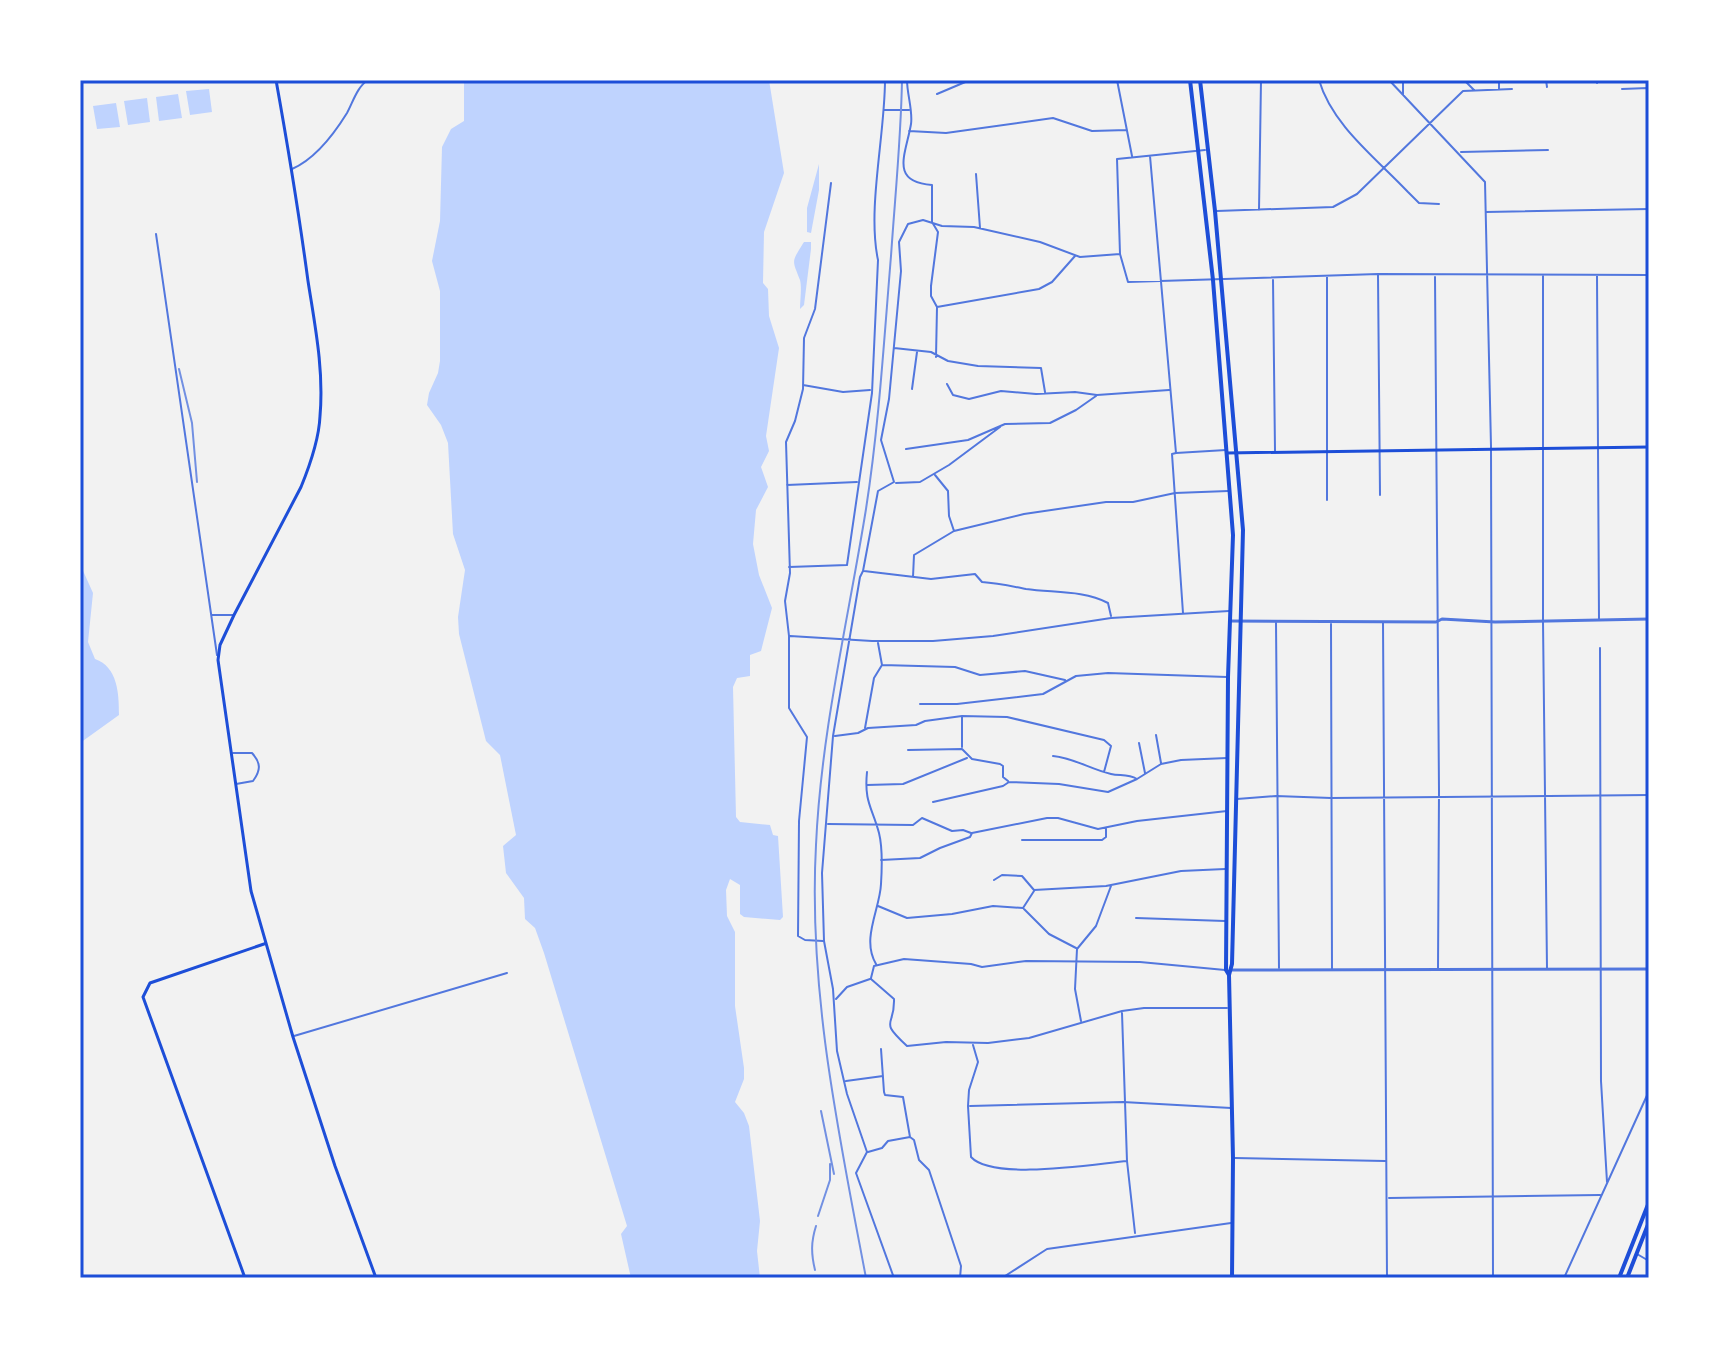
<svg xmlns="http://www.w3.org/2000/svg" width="1729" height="1358" font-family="Mulish,sans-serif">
  <rect width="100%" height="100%" fill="#f2f2f2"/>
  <path fill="#bfd3fe" d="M464 80H769L784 173 764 232 763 283 768 289 769 316 779 348 766 436 769 451 761 467 768 487 756 510 753 544 759 575 772 608 761 651 750 655V676L737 678 733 687 736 817 740 822 770 825 773 835 778 836 783 917 780 920 744 917 740 914V885L730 879 726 890 727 916 735 932V1006L744 1068V1079L735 1102 744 1113 749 1126 760 1221 757 1251 760 1278H631L621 1234 627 1226 544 953 535 928 525 919 524 898 506 873 503 846 516 835 500 755 486 741 459 634 458 617 465 570 453 534 448 443 441 425 427 405 429 393 438 373 440 361V291L432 261 440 221 442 147 451 129 464 121Z
    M209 89 212 112 190 115 186 91Z
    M178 94 182 118 159 121 156 97Z
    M147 98 150 122 128 125 124 101Z
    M116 103 120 127 97 129 93 106Z
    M819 164V190L811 233 807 232V208Z
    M804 242H811V249L804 305 800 309C800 300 802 288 800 280 792 259 791 263 804 242Z
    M80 564 93 593 88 642 95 659C118 667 119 694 119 715L80 743Z"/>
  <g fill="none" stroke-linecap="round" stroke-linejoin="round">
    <path stroke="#5277de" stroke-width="2" d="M907 80C907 94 913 111 911 124 906 154 889 182 932 185V222L938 232 931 286V296L937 307 936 357
      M1117 80 1132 156
      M1319 80C1332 125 1376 158 1408 192L1419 203 1439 204
      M1389 80 1485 182 1491 446 1493 1278
      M1403 80V95
      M1464 80 1474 90
      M1499 80V89
      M1546 80 1547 87
      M1596 80 1597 83
      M1649 81V134
      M1622 89 1648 88
      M937 94 970 80
      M885 110H909
      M909 131 946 133 1053 118 1092 131 1127 130
      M1205 150 1117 159 1120 254 1128 282 1378 274 1649 275
      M1461 152 1548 150
      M1150 156 1176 453 1172 454 1183 613
      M292 169C315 159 334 134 347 113 353 102 357 87 368 80
      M976 174 980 228
      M1259 210 1261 80
      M1217 211 1333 207 1357 194 1463 91 1512 89
      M1486 212 1649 209
      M156 234 217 655
      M1378 275 1380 495
      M1543 275V622L1547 968
      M1597 276 1599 619
      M1435 277 1439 791 1438 969
      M1273 280 1275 451
      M937 307 1039 289 1052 282 1075 256
      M894 348 931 352 948 361 978 366 1041 368 1045 392
      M947 384 953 395 969 399 1001 391 1036 394 1075 392 1097 395 1169 390
      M803 385 843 392 870 390
      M912 389 917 352
      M906 449 968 440 1005 424 1050 423 1076 410 1096 396
      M1176 453 1226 450
      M935 475 948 491 949 516 954 531
      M896 483 920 482 949 465 1000 427
      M787 485 857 482
      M1327 500V276
      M789 567 847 565 872 393 878 260C867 209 885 135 885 80
      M864 571 931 579 975 574 982 582C997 583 1011 586 1026 589 1053 593 1083 590 1108 603L1111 616
      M913 577 914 555 954 531 1024 514 1106 502H1133L1175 493 1228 491
      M212 615H233
      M1276 623 1279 968
      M1383 623 1387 1278
      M1331 624 1332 970
      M790 636 872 641H933L993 636 1111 618 1229 611
      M1600 648 1601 1081 1607 1182
      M882 665 955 667 980 675 1025 671 1065 680
      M920 704H957L1043 694 1076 676 1108 673 1227 677
      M865 728 874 678 882 665 878 643
      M1156 735 1161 763
      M835 736 858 733 868 728 916 725 925 721 962 716 1007 717 1104 740 1111 746 1104 772
      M1139 743 1145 773
      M962 747V717
      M908 750 962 749 972 759 1000 764 1003 766V777L1008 781
      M233 753H252C261 763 261 770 253 781L236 784
      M1053 756C1074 758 1090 769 1111 774 1120 776 1128 774 1137 779L1161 764 1181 760 1227 758
      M867 772C864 802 872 807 879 833 883 849 882 868 881 884 880 909 861 939 876 964
      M867 785 903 784 967 758
      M1237 799 1276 796 1331 798 1649 795
      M933 802 1003 786 1009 782 1059 784 1108 792 1137 779
      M828 824 913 825 922 818 952 831 963 830 971 833
      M1022 840H1102L1106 837V829
      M881 860 920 858 940 848 970 837 972 833 1047 818H1058L1098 829 1137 821 1227 811
      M994 880 1002 875 1022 876 1034 890 1106 886 1181 871 1225 869
      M878 906 907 918 952 914 993 906 1023 908 1034 891
      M1024 909 1049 934 1076 948
      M1136 918 1225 921
      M823 941 805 940 798 936 799 821 807 737 789 708V636L785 601 790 573 786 442 795 421 803 389 804 338 815 309 831 183
      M871 978 874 966 904 959 971 964 982 967 1026 961 1140 962 1225 970
      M871 979 894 999C895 1028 878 1019 907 1046L946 1042 988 1043 1029 1038 1122 1011 1144 1008H1227
      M836 999 847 987 870 979
      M1122 1013 1127 1161 1135 1233
      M1081 1021 1075 989 1077 949 1096 926 1111 886
      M294 1036 507 973
      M973 1045 978 1062 969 1090 968 1106 971 1157C993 1181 1094 1164 1127 1161
      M846 1081 883 1076
      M970 1106 1123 1102 1231 1108
      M910 1137 914 1140 919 1160 929 1170 961 1266 960 1278
      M868 1152 882 1148 888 1141 910 1137 903 1097 885 1095 884 1092 881 1049
      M1235 1158 1385 1161
      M1389 1198 1600 1195
      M1637 1254 1649 1261
      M894 1278 856 1173 867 1152 847 1094 837 1051 833 989 824 941 822 873 833 736 860 577 863 571 878 491 894 482 881 440 889 399 901 271 899 242 908 224 923 220 942 226 974 227 1040 242 1080 257 1120 254
      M1002 1278 1047 1249 1231 1223
      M1564 1278 1649 1091"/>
    <path stroke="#5277de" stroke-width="3" d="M1230 621 1436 622 1442 619 1495 622 1649 619
      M1231 970 1649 969"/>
    <path stroke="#1d4ed8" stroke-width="3" d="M276 80C288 147 299 214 308 281 315 326 324 370 320 416 319 440 310 465 301 487L234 615 220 645 218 660 251 891 293 1037 335 1166 376 1278
      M1227 453 1649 447
      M245 1278 143 997 150 983 264 944"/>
    <path stroke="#1d4ed8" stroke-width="4" d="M1190 80 1213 280 1233 535 1228 677 1226 970 1229 975
      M1200 80 1215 211 1243 530 1232 964 1229 975 1233 1158 1232 1278
      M1619 1278 1649 1202
      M1627 1278 1649 1222"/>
    <path stroke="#7290e2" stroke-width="2" d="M179 369 192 423 197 482
      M821 1111 834 1174
      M818 1216 830 1180V1164
      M815 1270C811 1253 811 1242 816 1226
      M866 1278C839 1135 808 991 816 845 821 732 848 621 866 509 879 425 884 340 891 256 895 197 901 139 902 80"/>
  </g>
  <rect width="1729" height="1358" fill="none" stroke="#ffffff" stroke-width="164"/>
  <rect x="82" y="82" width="1565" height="1194" fill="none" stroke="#1d4ed8" stroke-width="3"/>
</svg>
